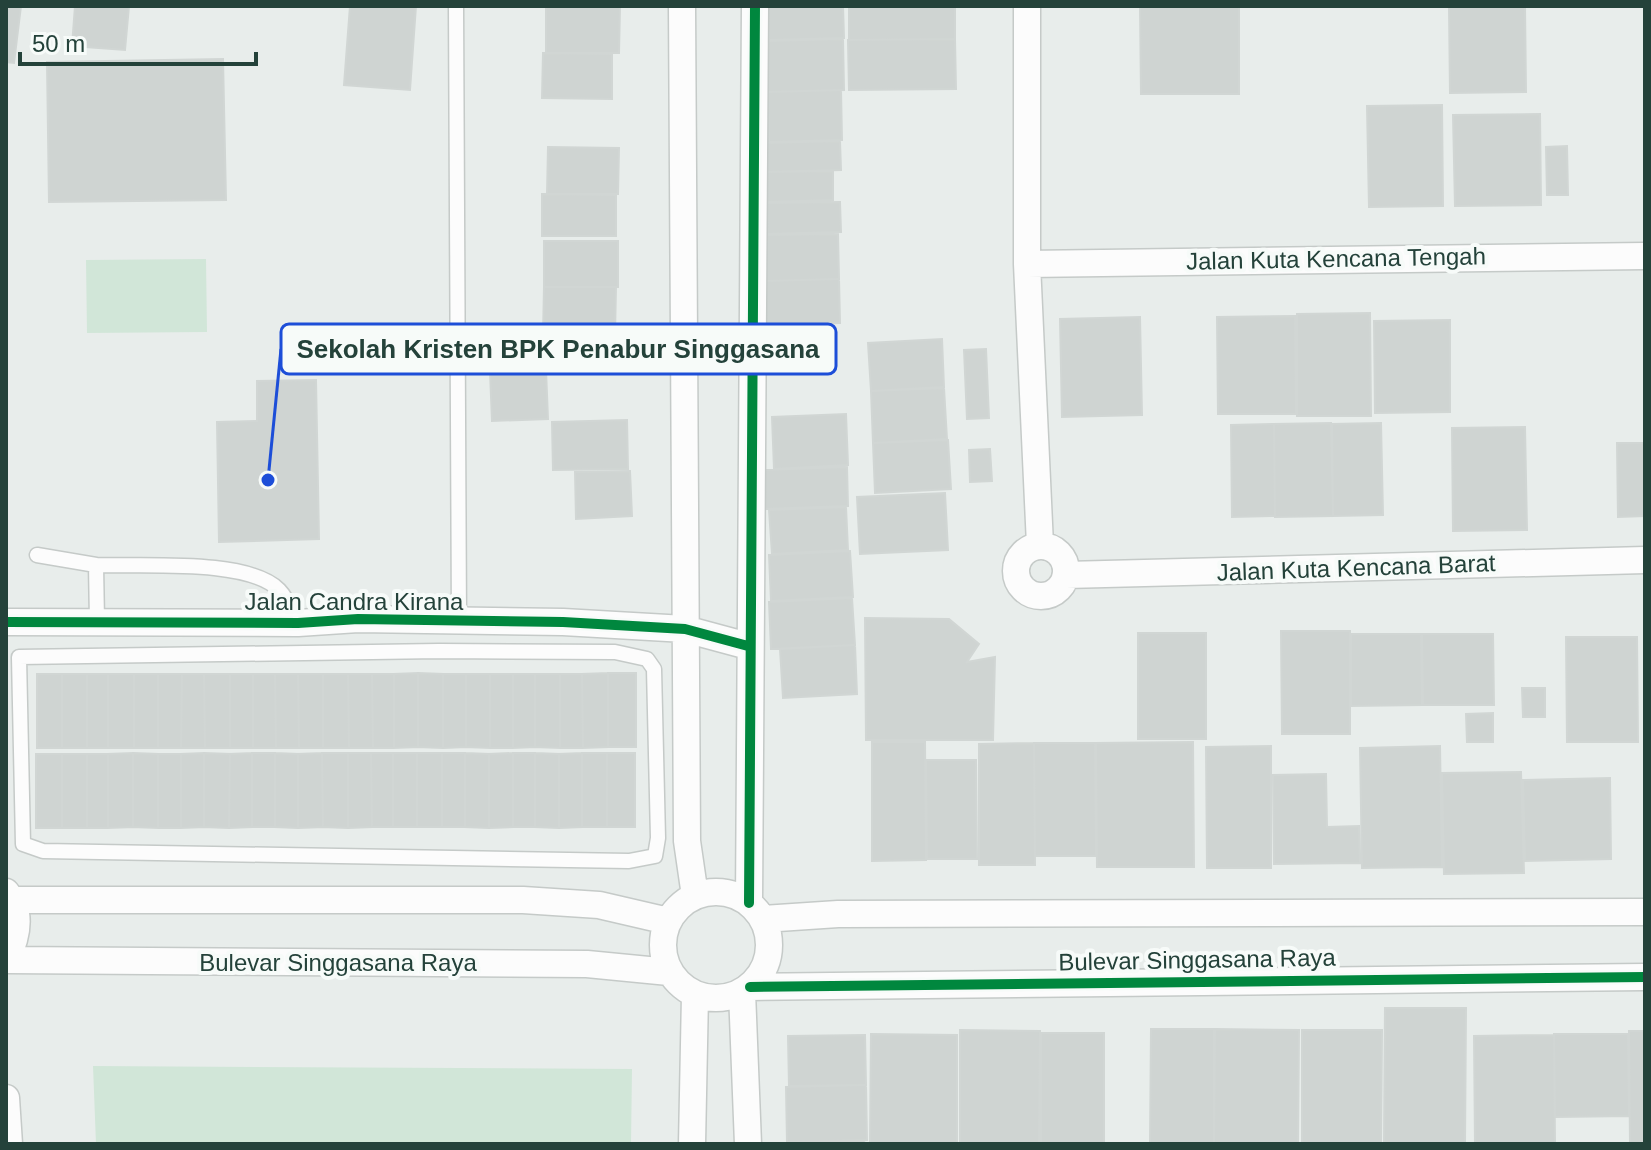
<svg xmlns="http://www.w3.org/2000/svg" width="1651" height="1150" font-family="Arial,sans-serif">
  <rect width="100%" height="100%" fill="#e8edeb"/>
  <path fill="#d1e6d8" d="M206 259 207 332 87 333 86 260Z
    M93 1066 632 1069 631 1144H96Z"/>
  <path fill="#cfd4d2" stroke="#d1d6d4" stroke-width="2" d="M6 6H21L14 63 6 62Z
    M75 6H129L125 50 72 46Z
    M350 6H416L410 90 344 85Z
    M546 6H620L619 53H546Z
    M768 6H843L844 38 769 40Z
    M849 6H955V39L849 40Z
    M1140 6H1239V94H1141Z
    M1449 6H1525L1526 92 1450 93Z
    M843 39 844 90 768 92 767 41Z
    M955 39 956 89 849 90 848 40Z
    M543 53 612 54V99L542 98Z
    M223 59 226 200 49 202 47 62Z
    M841 90 842 140 769 142 768 92Z
    M1442 105 1443 206 1369 207 1367 106Z
    M1540 114 1541 205 1455 206 1453 115Z
    M840 141 841 170 764 172 763 143Z
    M1567 146 1568 195H1547L1546 147Z
    M548 147 619 148 618 194H547Z
    M833 171V200L767 202 766 172Z
    M542 194 616 195V236H542Z
    M840 202 841 232 764 234V203Z
    M838 234 839 279 765 281 763 235Z
    M544 241H618V287H544Z
    M839 279 840 323 766 325 765 281Z
    M544 287H616L615 335 543 334Z
    M1370 313 1371 416H1297V314Z
    M1295 316 1296 414H1218L1217 317Z
    M1140 317 1142 415 1062 417 1060 319Z
    M1450 320V412L1375 413 1374 321Z
    M942 339 944 387 871 391 868 343Z
    M545 345 548 419 492 421 489 347Z
    M986 349 989 418 967 419 964 350Z
    M316 380 319 539 219 542 217 422 257 421V381Z
    M944 388 947 439 873 443 871 391Z
    M846 414 848 465 774 469 772 417Z
    M627 420 628 469 553 470 552 422Z
    M1331 423 1333 516 1275 517 1274 424Z
    M1381 423 1383 515 1333 516 1332 424Z
    M1274 424 1275 516 1232 517 1231 425Z
    M1525 427 1527 530 1453 531 1452 428Z
    M948 440 951 489 875 493 873 443Z
    M1617 443H1645V516L1618 517Z
    M990 449 992 481 970 482 969 450Z
    M847 467 848 506 763 509 761 470Z
    M630 471 632 516 576 519 575 472Z
    M945 493 948 550 860 554 857 497Z
    M846 507 848 550 772 554 769 510Z
    M850 551 853 597 771 601 769 555Z
    M852 598 855 645 771 649 769 602Z
    M865 618 949 619 979 644 967 662 995 657 993 740H866Z
    M1281 631H1350V734H1282Z
    M1138 633H1206V739H1138Z
    M1351 634H1421L1422 705 1351 706Z
    M1422 634H1493L1494 705H1423Z
    M1566 637H1637L1638 742H1567Z
    M855 645 857 694 783 698 780 649Z
    M418 673V747L394 748V674Z
    M418 673 443 674V748L418 747Z
    M608 673V747L583 748 582 674Z
    M608 673H636V747H608Z
    M37 674H62V748H37Z
    M62 674H87V748H62Z
    M87 674H108V748H87Z
    M108 674H134V748H108Z
    M134 674H158V748H134Z
    M158 674H182L181 748H158Z
    M182 674H204L205 748H181Z
    M204 674H230V748H205Z
    M230 674H253V748H230Z
    M253 674H275L276 748H253Z
    M275 674H298L299 748H276Z
    M298 674H323V748H299Z
    M323 674H348L349 748H323Z
    M348 674H372L373 748H349Z
    M372 674H394V748H373Z
    M443 674H466V747L443 748Z
    M466 674H490V748L466 747Z
    M490 674H513V748H490Z
    M513 674H535V747L513 748Z
    M535 674H560V748L535 747Z
    M560 674H582L583 748H560Z
    M1522 688H1545V717H1523Z
    M1493 713V742H1467L1466 714Z
    M872 742H925L926 860 872 861Z
    M1193 742 1194 867H1097L1096 743Z
    M1034 743H1095L1096 856H1035Z
    M1034 743 1035 865H979V744Z
    M1271 746V868H1207L1206 747Z
    M1440 746 1442 867 1362 868 1360 748Z
    M133 753 158 754V828L133 827Z
    M133 753V827L108 828V754Z
    M204 753 230 754 229 828 204 827Z
    M204 753V827L181 828V754Z
    M252 753H275V827H252Z
    M252 753V827L229 828 230 754Z
    M275 753 298 754V828L275 827Z
    M322 753H348V828L323 827Z
    M322 753 323 827 298 828V754Z
    M348 753H371L372 827 348 828Z
    M371 753H393V827H372Z
    M393 753H417V827H393Z
    M417 753H442V827H417Z
    M442 753H465V827H442Z
    M465 753 489 754V828L465 827Z
    M513 753H535V827H513Z
    M513 753V827L489 828V754Z
    M535 753 559 754V828L535 827Z
    M582 753H607V827H582Z
    M582 753V827L559 828V754Z
    M607 753H635V827H607Z
    M36 754H62V828H36Z
    M62 754H87V828H62Z
    M87 754H108V828H87Z
    M158 754H181V828H158Z
    M926 760H976L977 859H927Z
    M1521 772 1524 873 1444 874 1442 773Z
    M1326 774 1327 827 1359 826 1360 863 1274 864 1273 775Z
    M1610 778 1611 859 1525 861 1523 780Z
    M1385 1008H1466L1465 1144H1384Z
    M1151 1029H1214V1144H1150Z
    M1215 1029 1299 1030 1298 1144H1214Z
    M960 1030 1040 1031 1039 1144H960Z
    M1302 1030H1382L1381 1144H1302Z
    M1629 1031H1645V1144H1630Z
    M1041 1033H1104V1144H1041Z
    M871 1034 957 1035V1144H870Z
    M1554 1034H1628L1629 1116 1555 1117Z
    M865 1035 866 1085 789 1086 788 1036Z
    M1554 1035 1555 1144H1475L1474 1036Z
    M866 1085 867 1140 787 1142 786 1087Z
    M864 1141 865 1144H787V1142Z"/>
  <g fill="none" stroke-linecap="round" stroke-linejoin="round">
    <g stroke="#c5cac8" stroke-width="17">
      <path id="service" d="M456 6 459 622
        M37 555 96 565
        M97 621 96 565C140 567 248 558 279 590 287 598 293 613 298 623
        M439 651 615 652 647 659 654 669 658 838 655 856 629 861 43 851 23 844 19 657Z"/>
    </g>
    <g stroke="#c5cac8" stroke-width="29">
      <path id="minor" d="M682 6 687 841 695 896
        M1027 6V264L1040 545
        M1027 264 1645 256
        M1016 571a25 25 0 1 1 50 0a25 25 0 1 1-50 0Z
        M1066 575 1645 560
        M6 622 298 623 358 619 563 622 685 629 748 646
        M6 892C23 913 17 938 6 960
        M663 945a53 53 0 1 1 106 0a53 53 0 1 1-106 0Z
        M12 900H523L599 905 668 921
        M749 903 755 6
        M763 919 838 914 1645 912
        M7 960 587 964 669 972
        M750 987 1645 977
        M742 992 748 1144
        M6 1098 9 1144
        M692 1144 695 995"/>
    </g>
    <use href="#service" stroke="#fcfcfc" stroke-width="14"/>
    <use href="#minor" stroke="#fcfcfc" stroke-width="26"/>
    <g stroke="#f7fbf9" stroke-width="15">
      <path id="cycleway" d="M6 622 298 623 358 619 563 622 685 629 748 646
        M749 903 755 6
        M750 987 1645 977"/>
    </g>
    <use href="#cycleway" stroke="#00873e" stroke-width="10"/>
  </g>
  <g text-anchor="middle" stroke-width="8" stroke-linejoin="round" paint-order="stroke">
    <g font-size="24" fill="#24423a" stroke="#f7fbf9">
      <text transform="translate(1336 259) rotate(-1)" y="8">Jalan Kuta Kencana Tengah</text>
      <text transform="translate(1356 568) rotate(-2)" y="8">Jalan Kuta Kencana Barat</text>
      <text x="354" y="610">Jalan Candra Kirana</text>
      <text transform="translate(1197 960) rotate(-1)" y="8">Bulevar Singgasana Raya</text>
      <text x="338" y="971">Bulevar Singgasana Raya</text>
    </g>
  </g>
  <path fill="none" stroke="#1d4ed8" stroke-width="3" d="M268 480L281 349"/>
  <circle fill="#1d4ed8" stroke="#f7fbf9" stroke-width="3" cx="268" cy="480" r="8"/>
  <rect fill="#f7fbf9" stroke="#1d4ed8" stroke-width="3" x="281" y="324" width="555" height="50" rx="8"/>
  <g font-size="26" text-anchor="middle" font-weight="bold" fill="#24423a">
    <text x="558" y="358">Sekolah Kristen BPK Penabur Singgasana</text>
  </g>
  <rect width="1651" height="1150" fill="none" stroke="#24423a" stroke-width="16"/>
  <path d="M20 52v12h236v-12" fill="none" stroke="#24423a" stroke-width="4"/>
  <text x="32" y="52" font-size="24" fill="#24423a" stroke="#f7fbf9" stroke-width="6" paint-order="stroke">50 m</text>
</svg>
